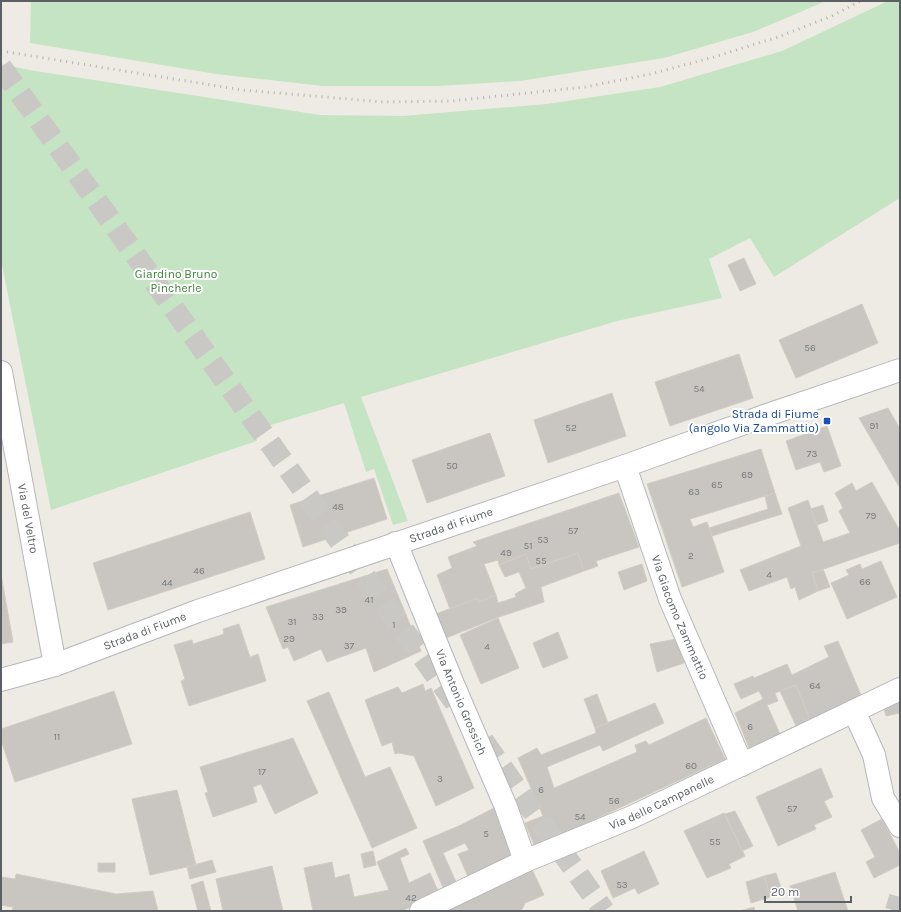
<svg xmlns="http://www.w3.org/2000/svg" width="901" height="912" font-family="Karla,sans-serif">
  <rect width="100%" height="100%" fill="#eeebe4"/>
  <path fill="#c5e4c3" d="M31 1H826L753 32 664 58 520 81 439 86H323L216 74 30 43Z
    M888 1H900V198L774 277 750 238 709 259 722 298 617 321 361 397 408 521 393 525 374 469 366 472 344 403 254 430 257 441 51 510 1 260V64L29 70 320 115 403 116 547 104 660 87 782 51Z"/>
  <path fill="#c9c6c2" stroke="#d2ccc3" d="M744 258 756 284 740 291 728 265Z
    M862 304 878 343 796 378 779 340Z
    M739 354 753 398 670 426 655 382Z
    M612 393 626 436 548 463 534 420Z
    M888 408 900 429V488L859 418Z
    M827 426 841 466 824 472 820 462 796 470 786 441Z
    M490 433 505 476 427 503 412 460Z
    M761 449 775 493 690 519 693 527 707 522 724 572 682 587 647 484Z
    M374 478 387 519 303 547 290 505Z
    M872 482 900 531V543L812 573 818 591 799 600 795 587 791 589 787 577 749 591 740 570 801 546 788 508 808 500 823 542 850 533 839 511 843 508 835 493 852 483 856 491Z
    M619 493 639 547 596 561 598 566 584 571 578 553 531 569 526 554 499 565 498 560 484 564 496 595 479 602 477 598 450 609 437 575 452 568 448 557 477 546 473 542Z
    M775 493 782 514 712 536 709 528 768 509 765 496Z
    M823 505 828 521 817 525 811 509Z
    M250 512 265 559 108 610 93 563Z
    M578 553 584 571 541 587 544 602 499 617 446 638 436 614 477 598 479 602 496 595 498 603 516 597 515 594 526 588 519 572 505 577 499 565 526 554 531 569Z
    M881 561 897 597 847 619 831 583 849 575 846 570 860 564 862 569Z
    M642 564 647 581 624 590 618 572Z
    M387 569 421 651 374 672 366 648 327 662 321 649 294 661 288 647 283 649 266 607Z
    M823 569 830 587 818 591 812 573Z
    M1 574 13 642 1 644Z
    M498 618 519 668 481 684 460 635Z
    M239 624 250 657 258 654 266 681 189 706 181 681 185 679 174 645 192 640 193 644 224 634 223 629Z
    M558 632 568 658 543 668 533 643Z
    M676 639 684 663 657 672 650 644Z
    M838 641 861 695 810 720 796 685 775 693 778 701 767 705 780 734 749 748 735 713 763 699 759 691 741 699 734 684 753 676 754 678 787 664 792 675 829 657 824 646Z
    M423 684 425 691 431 688 474 788 436 806 414 756 399 753 395 754 392 742 382 746 365 700 398 687 402 693Z
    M796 685 810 718 796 726 780 691Z
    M114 691 132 744 15 782 1 740V729Z
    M329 692 365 777 390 767 417 828 372 848 307 701Z
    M597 694 608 723 595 728 584 699Z
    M900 697V713L886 716 883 705Z
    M655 703 664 723 603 751 600 745 547 767 554 788 637 752 635 745 646 741 649 745 706 718 725 759 535 847 525 823 543 816 518 758 537 748 541 755 596 733 595 728Z
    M293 738 318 793 275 814 261 784 253 787 257 802 213 817 205 793 208 792 200 767Z
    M821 768 833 797 824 801 832 817 814 825 816 829 778 846 756 797Z
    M177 790 196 865 150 875 132 799Z
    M494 808 512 858 469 879 458 854 469 850 465 843 443 853 457 884 444 890 423 841 461 825Z
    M735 811 753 846 742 851 725 814Z
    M724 813 745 856 729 864 731 868 707 878 684 831Z
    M882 819 900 853V865L874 878 866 862 875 857 861 830Z
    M406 848 409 854 400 858 409 883 430 873 439 893 402 911H313L304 868 332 862 335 878 349 874 354 897 389 890 377 862Z
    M373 851 376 865 364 868 361 854Z
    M644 851 659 884 638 894 635 888 613 898 601 871Z
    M212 860 216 872 190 879 187 867Z
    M98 863H115V872H98Z
    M272 866 283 911H223L216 879Z
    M531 867 544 895 525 903 523 908 520 911H446Z
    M835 872 848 911H798L790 886Z
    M776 873 783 893 770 896 764 876Z
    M16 874 116 894 153 891 158 911H12L13 907 1 905V877L15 879Z
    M764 876 771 897 751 903 746 882Z
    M203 881 211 911H198L191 885Z
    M754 907 755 911H740Z"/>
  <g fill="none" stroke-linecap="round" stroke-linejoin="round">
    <path stroke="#cac8c4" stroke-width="22" stroke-dasharray="22 11" stroke-linecap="butt" d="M1 67 457 705
      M483 741 604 911
      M896 911 900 897"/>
    <g stroke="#b5b7ba" stroke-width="24">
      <g id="minor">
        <path id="s1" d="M1 372 55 665"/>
        <path id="s2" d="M625 466 670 599 742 765"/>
        <path id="s3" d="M396 543 453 684 506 807 525 861"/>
        <path d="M854 711 874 755 883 798 900 826"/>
        <path id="s4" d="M421 911 525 861 632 817 900 689"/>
      </g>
    </g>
    <g stroke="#b3b7bb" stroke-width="24">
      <g id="secondary">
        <path id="s5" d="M1 680 55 665 198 611 625 466 767 415 900 370"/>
      </g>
    </g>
    <use href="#minor" stroke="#fff" stroke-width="22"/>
    <use href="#secondary" stroke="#fff" stroke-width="22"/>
    <path stroke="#b3b4b4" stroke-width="3" stroke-dasharray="1 5" stroke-linecap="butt" d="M1 51 242 90 383 102 451 101 585 87 651 74 714 57 778 37 832 16 860 1"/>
  </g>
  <rect fill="#1a4fb4" stroke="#fff" stroke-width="1.5" x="823" y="417" width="8" height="8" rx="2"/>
  <g text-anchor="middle" stroke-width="4" stroke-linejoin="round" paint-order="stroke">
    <g font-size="10" fill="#777a7c">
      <text x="810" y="351">56</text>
      <text x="699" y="392">54</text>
      <text x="874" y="429">91</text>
      <text x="571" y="431">52</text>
      <text x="812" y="457">73</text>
      <text x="452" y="469">50</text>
      <text x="747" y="478">69</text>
      <text x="717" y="488">65</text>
      <text x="694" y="495">63</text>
      <text x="338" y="510">48</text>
      <text x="871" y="519">79</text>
      <text x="573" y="534">57</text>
      <text x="543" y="543">53</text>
      <text x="528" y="549">51</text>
      <text x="506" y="556">49</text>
      <text x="691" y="559">2</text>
      <text x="541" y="564">55</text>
      <text x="199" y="574">46</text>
      <text x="769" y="578">4</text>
      <text x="865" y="585">66</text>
      <text x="167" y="586">44</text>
      <text x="369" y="603">41</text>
      <text x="341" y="613">39</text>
      <text x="318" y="620">33</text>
      <text x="292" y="625">31</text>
      <text x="394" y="628">1</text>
      <text x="289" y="642">29</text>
      <text x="349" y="649">37</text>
      <text x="487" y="650">4</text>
      <text x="815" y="689">64</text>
      <text x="750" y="730">6</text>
      <text x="57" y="740">11</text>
      <text x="691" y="769">60</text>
      <text x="262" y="775">17</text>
      <text x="440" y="782">3</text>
      <text x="541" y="793">6</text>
      <text x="614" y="804">56</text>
      <text x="792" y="812">57</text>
      <text x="580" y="820">54</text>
      <text x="486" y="837">5</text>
      <text x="715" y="845">55</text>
      <text x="622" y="888">53</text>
      <text x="411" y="901">42</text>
    </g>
    <g font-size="12" fill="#3e843c" stroke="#fff">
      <text x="176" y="278">Giardino Bruno<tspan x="176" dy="14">Pincherle</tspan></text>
    </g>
    <g font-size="12" fill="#164399" stroke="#fff" text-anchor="end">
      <text x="819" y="418">Strada di Fiume<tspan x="819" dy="14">(angolo Via Zammattio)</tspan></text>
    </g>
    <g font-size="12" fill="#5c6064" stroke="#fff">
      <text dy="4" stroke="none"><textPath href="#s1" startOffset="149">Via del Veltro</textPath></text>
      <text dy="4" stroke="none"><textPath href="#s5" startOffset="476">Strada di Fiume</textPath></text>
      <text dy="4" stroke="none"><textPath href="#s2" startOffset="161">Via Giacomo Zammattio</textPath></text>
      <text dy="4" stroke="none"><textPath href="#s5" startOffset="152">Strada di Fiume</textPath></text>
      <text dy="4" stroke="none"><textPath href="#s3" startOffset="172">Via Antonio Grossich</textPath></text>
      <text dy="4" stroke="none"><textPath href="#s4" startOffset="264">Via delle Campanelle</textPath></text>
    </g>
  </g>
  <rect width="901" height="912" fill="none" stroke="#5c6064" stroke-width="4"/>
  <path d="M765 896v6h86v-6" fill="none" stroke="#5c6064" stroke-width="2"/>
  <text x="771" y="896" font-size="12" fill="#5c6064" stroke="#ffffff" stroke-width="3" paint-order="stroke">20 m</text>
</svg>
